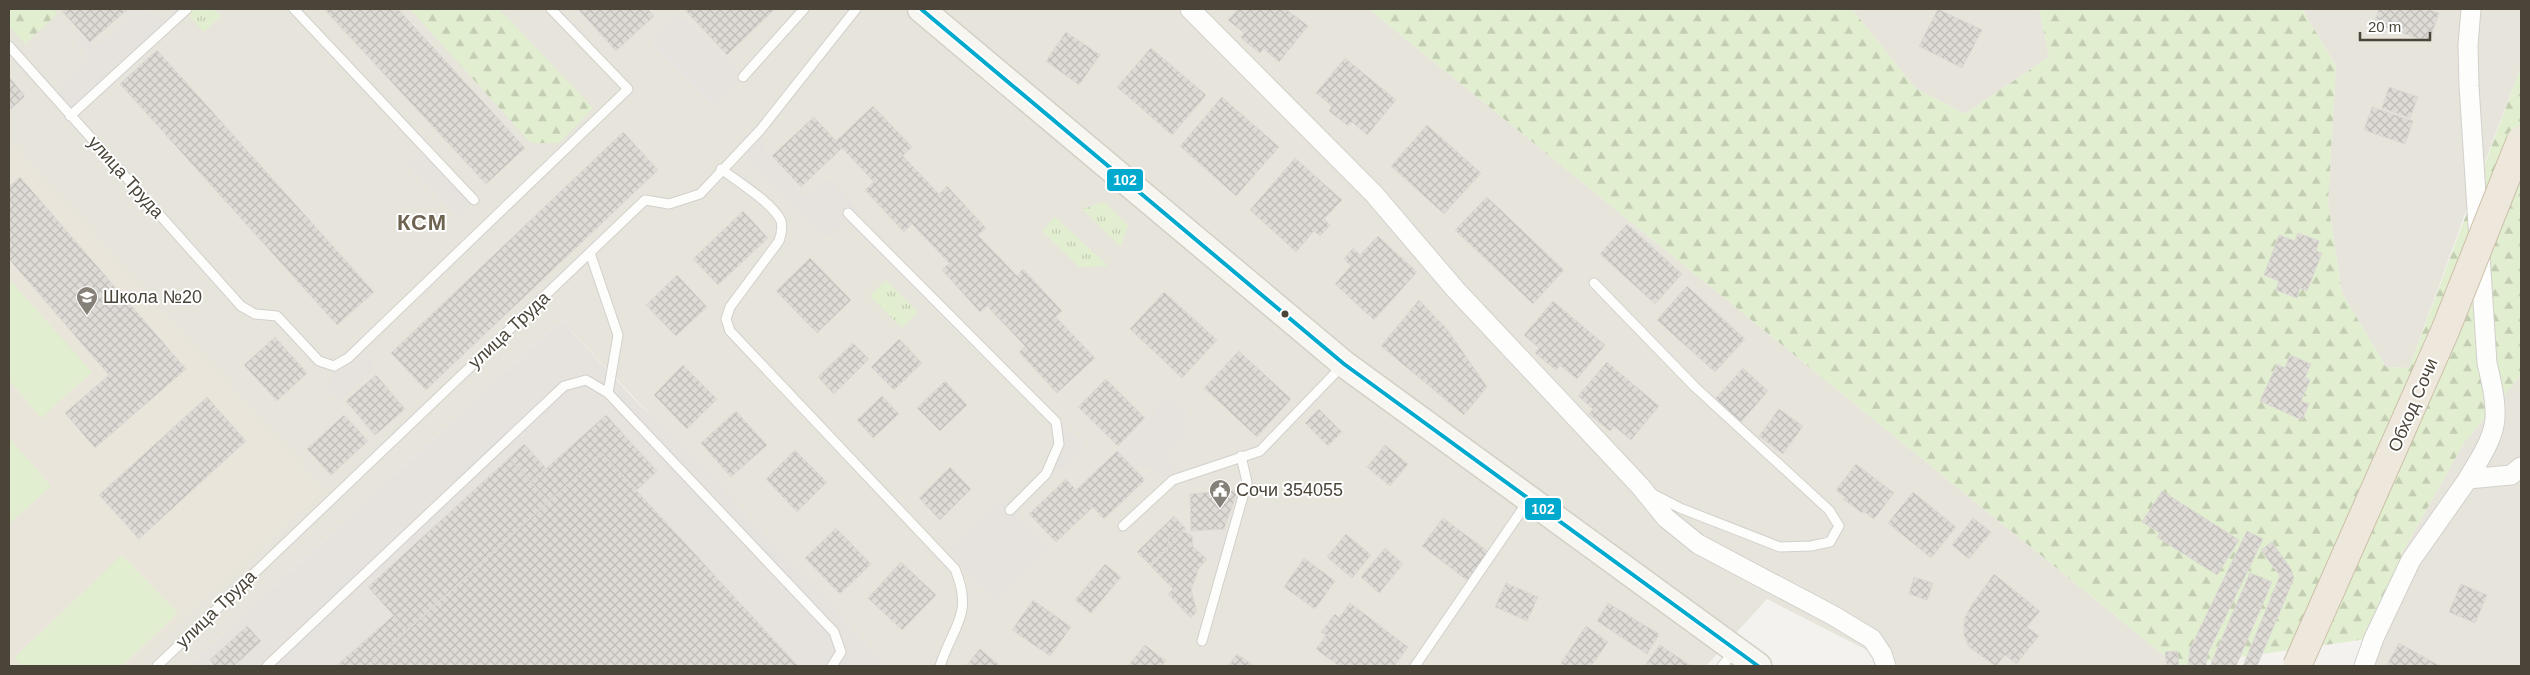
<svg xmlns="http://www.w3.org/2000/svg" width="2530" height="675" font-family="Arial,sans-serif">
  <defs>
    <pattern id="forest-firs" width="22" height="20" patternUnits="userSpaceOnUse" patternTransform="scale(1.25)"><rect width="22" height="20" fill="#e1eecf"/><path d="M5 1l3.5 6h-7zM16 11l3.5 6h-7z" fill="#c3cdb2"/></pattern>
    <pattern id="park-tufts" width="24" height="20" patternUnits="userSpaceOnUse" patternTransform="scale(1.25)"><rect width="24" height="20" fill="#e1eecf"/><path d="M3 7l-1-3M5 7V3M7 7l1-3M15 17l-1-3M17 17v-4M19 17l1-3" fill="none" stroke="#c3cdb2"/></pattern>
    <pattern id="building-cross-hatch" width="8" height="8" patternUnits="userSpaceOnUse" patternTransform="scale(1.25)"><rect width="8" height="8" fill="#dedbd6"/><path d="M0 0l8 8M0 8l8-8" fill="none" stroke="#c0bdb8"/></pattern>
  </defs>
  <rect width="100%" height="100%" fill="#f4f2ee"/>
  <path fill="#e7e4dc" d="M9 9H1369L2177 666H1898L1767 599 1706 666H887L561 320 189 666H9Z
    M1852 9H2039L2049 57 1965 114 1915 88Z
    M2302 9H2521V67L2469 203 2409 368 2386 367 2342 293 2328 203 2336 66Z
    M2521 375V666H2360L2380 622 2403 551 2464 443Z"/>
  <path fill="#e6e2de" d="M561 320 634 399 682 446 887 666H189Z"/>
  <path fill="#eae5da" d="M9 141 323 491 129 666H9Z"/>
  <path fill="#e1eecf" d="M9 279 92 372 41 418 9 380Z
    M9 438 51 486 9 524Z
    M122 555 178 613 122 666H23L14 658Z"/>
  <path fill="url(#forest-firs)" d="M9 9H54L57 14 25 44 9 26Z
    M410 9H499L593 108 559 143H531Z
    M1369 9H1852L1915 88 1965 114 2049 57 2039 9H2302L2336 66 2328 203 2342 293 2386 367 2409 368 2521 67V375L2464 443 2403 551 2374 638 2177 666Z"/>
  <path fill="url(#park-tufts)" d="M192 9H214L221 16 204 32 187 13Z
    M1104 202 1128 225 1121 247 1082 209Z
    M1055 217 1108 266 1079 267 1042 231Z
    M886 280 918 312 902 328 870 296Z"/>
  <path fill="#e6e3df" d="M128 9H141L172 23 70 116 53 97 90 59 75 41 83 34 96 47 130 19 124 13Z
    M680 15 743 77 715 107 650 42Z
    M761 129 765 149 805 197 827 178 858 210 855 213 1084 445 1064 468 1055 470 1019 505 1018 518 1048 548 993 600 949 554 1001 502 1005 506 1043 469 1053 441 1051 423 847 219 826 238 738 151Z
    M424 147 479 198 457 217 407 165Z
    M361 345 375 367 340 401 327 390 334 366Z
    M1170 397 1189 414 1179 423 1188 431 1164 457 1175 467 1163 479 1144 465 1133 468 1117 451Z
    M1224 529 1233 532 1225 557 1207 559 1193 547 1191 531Z"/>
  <path fill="url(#building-cross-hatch)" stroke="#dcd9d4" d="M60 9H128L90 42Z
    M324 9H398L525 148 486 184Z
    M578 9H648L654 16 616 51Z
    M684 9H775L727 55Z
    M1238 9H1286L1308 26 1279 62 1264 49 1260 53 1241 38 1244 33 1228 20Z
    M1938 9 1982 30 1962 68 1919 46Z
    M2379 9H2427L2439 13 2429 42 2374 24Z
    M1066 32 1100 55 1079 85 1046 61Z
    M1151 48 1206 95 1172 135 1117 87Z
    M157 50 374 292 337 325 120 84Z
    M1345 58 1396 100 1367 135 1352 122 1348 126 1329 111 1332 106 1316 93Z
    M9 77 25 96 11 109 9 106Z
    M2389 87 2418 97 2410 118 2382 108Z
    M1222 97 1279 147 1236 196 1180 146Z
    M873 106 912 147 903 156 939 194 947 186 986 228 978 235 1017 276 1023 269 1062 311 1056 317 1095 358 1057 393 1019 352 1025 346 987 306 980 312 942 270 949 263 912 224 904 232 865 190 874 182 842 148 801 187 772 156 814 117 836 141Z
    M2372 107 2413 121 2405 144 2364 130Z
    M1427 125 1481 173 1444 214 1391 166Z
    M623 132 658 170 426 390 391 353Z
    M1295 158 1342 200 1324 219 1330 225 1320 236 1314 231 1296 252 1250 210Z
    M20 177 186 369 95 448 65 413 109 375 9 259V187Z
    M1487 197 1564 270 1533 304 1455 230Z
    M743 211 768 238 718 285 693 259Z
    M1627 224 1682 274 1655 304 1600 254Z
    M2298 233 2319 241 2316 251 2322 253 2307 291 2300 288 2297 298 2276 290 2279 281 2264 275 2279 235 2295 241Z
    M1378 236 1417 272 1374 320 1335 284 1351 266 1344 259 1353 248 1360 255Z
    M810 258 851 300 817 333 776 291Z
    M677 275 707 307 676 336 646 305Z
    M1687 286 1745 339 1715 372 1657 320Z
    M1164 292 1217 340 1182 378 1130 329Z
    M1419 300 1447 329 1487 387 1464 415 1381 346Z
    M1553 301 1605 345 1577 379 1560 365 1556 370 1535 353 1539 348 1524 335Z
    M275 337 307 373 277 401 244 365Z
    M899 339 922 363 894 390 871 367Z
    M853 343 869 359 834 394 818 377Z
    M1239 351 1291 399 1257 437 1204 388Z
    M2290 355 2311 364 2305 377 2310 380 2301 401 2309 404 2302 420 2260 401 2277 364 2285 368Z
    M1607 362 1659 406 1631 440 1614 426 1610 431 1589 414 1593 409 1578 396Z
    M683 365 717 399 687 429 654 395Z
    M1743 368 1768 391 1741 422 1715 399Z
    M376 375 405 409 375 435 346 401Z
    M1106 379 1145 418 1118 446 1078 407Z
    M945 381 967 405 940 431 917 408Z
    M882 396 899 414 873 438 857 420Z
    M207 397 246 441 139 539 99 495Z
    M1319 409 1342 432 1328 446 1305 423Z
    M1779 409 1803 426 1783 454 1759 436Z
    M736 411 767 445 731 477 701 443Z
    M344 415 368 441 331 475 307 449Z
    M606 415 657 471 637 490 602 453 549 501 531 482Z
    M524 444 546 468 531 482 509 458Z
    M1385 445 1408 464 1390 486 1367 467Z
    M795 450 827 482 797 512 766 479Z
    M1117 451 1145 480 1104 519 1093 507 1056 542 1029 514 1066 479 1076 490Z
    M602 453 798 666H369Z
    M509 458 549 501 407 630 368 587Z
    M1856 464 1894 493 1874 519 1863 511 1862 513 1843 499 1845 497 1836 490Z
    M950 467 971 489 940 520 919 498Z
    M1238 490 1224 529 1191 531 1190 494Z
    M2162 491 2239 540 2217 575 2157 537 2160 533 2142 522Z
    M1913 492 1956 527 1931 558 1888 523Z
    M1174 516 1186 529 1150 565 1137 552Z
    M1443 518 1490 553 1468 581 1422 546Z
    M1973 518 1991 532 1969 559 1952 545Z
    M836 528 871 564 840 594 805 558Z
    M1178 530 1192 535 1193 547 1207 559 1199 568 1191 590 1197 612 1191 618 1168 594 1173 589 1151 566 1168 548 1169 537Z
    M2247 531 2263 539 2207 655 2206 666H2188L2190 649Z
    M1346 534 1371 555 1352 578 1327 557Z
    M2272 542 2291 569 2294 578 2257 666H2243L2280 576 2261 550Z
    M1385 548 1403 564 1379 593 1361 577Z
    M1304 558 1335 581 1315 609 1284 587Z
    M901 562 936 595 902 630 868 598Z
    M1105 564 1121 577 1091 613 1075 600Z
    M2250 573 2272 582 2236 666H2210Z
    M1994 574 2040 611 2027 627 2039 636 2016 664 2005 655 1996 666 1969 647 1964 635V619L1973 603Z
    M1914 577 1933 583 1927 600 1909 594Z
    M1506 583 1538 597 1527 621 1495 607Z
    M2461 584 2487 595 2475 623 2449 612Z
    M1033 600 1071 627 1050 656 1012 630Z
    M1350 603 1408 647 1394 666H1339L1316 649 1326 635 1321 632 1335 614 1339 618Z
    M1608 603 1659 634 1647 654 1597 621Z
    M394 615 407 630 369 666H336Z
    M247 626 261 641 234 666H215L210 660Z
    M1586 626 1608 642 1591 666H1566L1561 663Z
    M2399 643 2440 666H2390L2387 665Z
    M1145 645 1166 661 1161 666H1128Z
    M1660 645 1691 666H1649L1646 664Z
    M980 649 998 664 997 666H966Z
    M2177 651 2179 666H2167L2165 652Z
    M1237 654 1254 666H1228Z"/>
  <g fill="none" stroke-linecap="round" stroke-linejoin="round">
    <g stroke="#d2d0cb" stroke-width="11">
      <path id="lane" d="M294 9 474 200
        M9 46 241 306 255 314 277 316 319 361 334 366 348 358 628 89 551 9
        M743 77 804 9
        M70 116 187 9
        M721 169C737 181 774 204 781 221 783 228 781 235 779 241L730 307 726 319 730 331 955 569C974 615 953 625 940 666
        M848 213 1056 422 1059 444 1046 474 1010 510
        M590 253 618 335 608 393
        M1594 283 1695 387 1829 510 1839 526 1830 542 1811 546 1780 547 1680 508 1653 494
        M1123 526 1173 480 1260 451 1342 366
        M1202 641 1247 482 1241 456
        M157 666 645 200 669 204 700 194 761 129 856 9
        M267 666 564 386 586 380 608 393 834 632 841 652 832 666
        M1415 666 1528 501
        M1722 666 1734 652"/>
    </g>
    <g stroke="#d2d0cb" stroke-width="21">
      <path id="street" d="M1190 9 1374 194 1455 289 1640 486 1666 518 1698 544 1834 616 1872 639 1882 654 1886 666
        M2468 479C2478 461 2494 439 2495 418 2496 399 2491 381 2487 363L2469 86 2468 45 2471 9
        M2364 666 2374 638 2411 560 2468 479 2511 475 2521 467"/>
    </g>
    <g stroke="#d3cfc5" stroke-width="29">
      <path id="secondary" d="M921 9 1344 364 1758 666"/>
    </g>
    <use href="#lane" stroke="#fdfdfc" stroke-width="9"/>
    <use href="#street" stroke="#fdfdfc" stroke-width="19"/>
    <use href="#secondary" stroke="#f7f6f1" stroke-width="26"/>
    <g stroke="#ccbfa9" stroke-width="30" stroke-linecap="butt">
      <path id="highway-bridge" d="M2297 666 2445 331 2521 140"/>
    </g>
    <use href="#highway-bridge" stroke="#ede8db" stroke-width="28"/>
    <g stroke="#fff" stroke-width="8">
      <path id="bus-1" d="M921 9 1344 364 1758 666"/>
    </g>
    <use href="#bus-1" stroke="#00a9ce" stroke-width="4"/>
  </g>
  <defs>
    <g id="school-pin" transform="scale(1.125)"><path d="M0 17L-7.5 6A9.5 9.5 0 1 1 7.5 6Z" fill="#868178" stroke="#fff"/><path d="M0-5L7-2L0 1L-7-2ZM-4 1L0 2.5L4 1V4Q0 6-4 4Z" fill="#fff"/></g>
    <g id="civic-pin" transform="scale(1.125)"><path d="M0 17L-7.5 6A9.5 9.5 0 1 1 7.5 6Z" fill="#868178" stroke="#fff"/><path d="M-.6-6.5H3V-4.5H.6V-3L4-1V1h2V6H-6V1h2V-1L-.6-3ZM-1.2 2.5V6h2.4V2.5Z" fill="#fff"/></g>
  </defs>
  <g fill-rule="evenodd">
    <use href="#school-pin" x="87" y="297"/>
    <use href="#civic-pin" x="1220" y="490"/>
  </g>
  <circle fill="#4b4439" stroke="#fff" stroke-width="2" cx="1285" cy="314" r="4.5"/>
  <g text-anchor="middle" stroke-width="4" stroke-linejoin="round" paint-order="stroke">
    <g font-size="18" fill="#4b4439" stroke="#fff">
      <text transform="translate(126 177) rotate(48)" y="6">улица Труда</text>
      <text transform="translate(509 330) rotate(-43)" y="6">улица Труда</text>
      <text transform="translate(2413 405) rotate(-67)" y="6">Обход Сочи</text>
      <text transform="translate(216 609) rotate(-44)" y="6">улица Труда</text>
    </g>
    <g font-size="18" fill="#4b4439" stroke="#fff" text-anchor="start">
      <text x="103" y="303">Школа №20</text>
      <text x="1236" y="496">Сочи 354055</text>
    </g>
    <g font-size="22" font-weight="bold" letter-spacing="1" fill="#6e6250" stroke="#fff">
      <text x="422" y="230">КСМ</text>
    </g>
  </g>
  <g stroke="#fff" stroke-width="2">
    <rect x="1106" y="168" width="38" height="24" rx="5" fill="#00a9ce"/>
    <rect x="1524" y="497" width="38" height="24" rx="5" fill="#00a9ce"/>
  </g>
  <g font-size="14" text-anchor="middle" font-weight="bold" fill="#fff">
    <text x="1125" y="185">102</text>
    <text x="1543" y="514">102</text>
  </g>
  <rect width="2530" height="675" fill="none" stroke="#4b4439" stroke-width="20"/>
  <path d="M2360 32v8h70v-8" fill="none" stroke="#4b4439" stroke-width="2.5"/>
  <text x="2368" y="32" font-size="15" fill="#4b4439" stroke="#ffffff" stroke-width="4" paint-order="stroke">20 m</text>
</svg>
